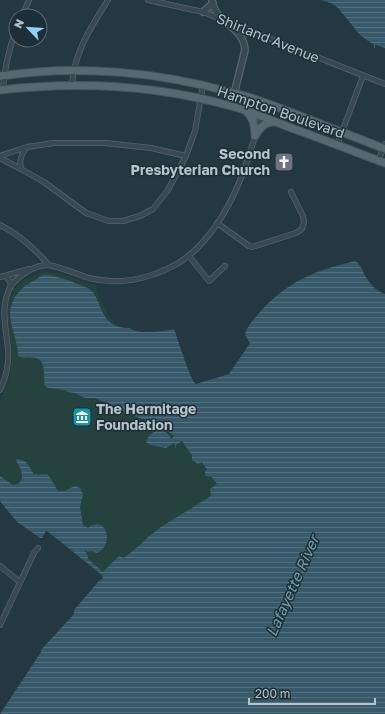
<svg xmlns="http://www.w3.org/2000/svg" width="385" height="714" font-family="'Golos Text',sans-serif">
  <defs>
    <pattern id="water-rules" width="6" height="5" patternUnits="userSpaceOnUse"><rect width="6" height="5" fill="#375969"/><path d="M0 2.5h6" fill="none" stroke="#526f7d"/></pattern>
  </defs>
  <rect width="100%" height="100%" fill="#243841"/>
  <path fill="#26423e" d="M43 272C62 271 78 281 96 285 99 299 103 309 112 319L171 428 310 530 109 583 65 544 54 513 0 486V401L9 380 12 358 11 341 7 323 6 314 8 304 14 290 22 281 32 276Z"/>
  <path fill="url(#water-rules)" d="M321 0H385V48L376 45 374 49V45L361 36 338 8 331 3Z
    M355 261C361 264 362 271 366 277 370 284 377 292 385 294V714H0L41 652V650L74 614V610L99 581 103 578 102 575 47 531H46L42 538H40L17 522 0 501V476L13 485C27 483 22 469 16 461L17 459C29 461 28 466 34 474 38 475 45 474 47 474 49 475 56 488 58 491H64L75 486 80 488 83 494 80 507 83 525 88 528C105 514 116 544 97 553L91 551 88 552 84 549 88 556V559L103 572 119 556 124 558 140 545 148 537 161 527 211 496 210 489 217 484 211 476 210 477 205 475V471L207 470 202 462 198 464 192 460V455L182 441 176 445V449L174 443 166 448 150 445 146 442C150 429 166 426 171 439L174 436 156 422 142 419 124 412 96 398H85L75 393 68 392 65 390 48 388 45 386C43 378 47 361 36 358 30 356 23 359 18 356 18 341 10 328 10 313 11 297 22 286 37 279 39 277 42 275 45 275 53 274 82 285 89 289 95 293 96 297 99 304 105 320 112 328 130 328 136 335 165 331 174 329 178 339 190 380 196 384L229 374 250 343 245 335C247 326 254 319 260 312 288 281 314 271 355 261Z"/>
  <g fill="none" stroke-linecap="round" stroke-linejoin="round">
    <g stroke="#56666e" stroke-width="6">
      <path id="minor" d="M148 0 203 12 385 84
        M22 16 29 0
        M72 85C74 52 91 27 108 0
        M3 90C4 69 9 49 16 30
        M337 145 363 76
        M0 156 27 147 54 143H105L151 148 186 156
        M0 158 21 169 44 182 86 213 109 221H123L140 216 153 209 168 190 186 156 195 131 203 85
        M378 161 385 144
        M21 169C19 160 21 154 27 147
        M217 223 249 246 252 247 296 233 302 229 304 222 303 216 291 192
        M0 225C20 235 34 248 49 265
        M189 256 209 281 225 266
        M4 276C9 278 11 281 11 287
        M0 277 29 269
        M0 390C6 378 9 363 8 349 6 327 0 309 10 287 18 276 34 265 48 265 58 266 79 275 89 278 128 288 176 273 202 243 222 221 237 191 246 164 253 144 259 123 266 103
        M0 566 20 582
        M0 625 34 553 38 548"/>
    </g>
    <g stroke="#56666e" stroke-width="8">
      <path id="tertiary" d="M212 0C214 23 244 26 245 50L231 106
        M203 12 213 3"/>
    </g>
    <g stroke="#45555d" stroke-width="9">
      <path id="primary" d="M0 76C77 64 159 72 234 93 258 99 280 108 303 117 330 128 358 138 385 149
        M0 90C78 81 156 85 231 106 253 112 273 121 294 129 325 140 355 152 385 163
        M247 112C254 118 255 127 255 136
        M255 136C260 128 264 122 274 122"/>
    </g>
    <use href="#minor" stroke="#384951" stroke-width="4.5"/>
    <use href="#tertiary" stroke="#384951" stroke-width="5.5"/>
    <use href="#primary" stroke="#566971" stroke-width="7"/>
  </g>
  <defs>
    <g id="church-square" transform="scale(1)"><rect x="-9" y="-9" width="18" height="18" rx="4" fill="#6b7280" stroke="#1d2e36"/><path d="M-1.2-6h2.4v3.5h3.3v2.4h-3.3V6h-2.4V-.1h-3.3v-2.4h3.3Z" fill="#fff"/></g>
    <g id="museum-square" transform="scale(1)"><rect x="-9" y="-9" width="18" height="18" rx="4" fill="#0f9aa8" stroke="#1d2e36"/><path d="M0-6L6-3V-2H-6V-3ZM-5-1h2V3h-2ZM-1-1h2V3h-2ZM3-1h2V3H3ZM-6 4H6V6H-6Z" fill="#fff"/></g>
  </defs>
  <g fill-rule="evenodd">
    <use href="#church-square" x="284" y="162"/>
    <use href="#museum-square" x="82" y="417"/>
  </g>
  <g text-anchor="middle" stroke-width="3" stroke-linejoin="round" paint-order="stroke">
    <g font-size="14" fill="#b5c3cb" stroke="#1d2e36">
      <text transform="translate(268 38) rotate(22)" y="5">Shirland Avenue</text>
      <text transform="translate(281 112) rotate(19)" y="5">Hampton Boulevard</text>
    </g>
    <g font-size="14" font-weight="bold" fill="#b5c3cb" stroke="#1d2e36" text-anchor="end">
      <text x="270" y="159">Second<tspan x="270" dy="16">Presbyterian Church</tspan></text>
      <text x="96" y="414" text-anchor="start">The Hermitage<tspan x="96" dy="16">Foundation</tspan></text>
    </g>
    <g font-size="15" font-style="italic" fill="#739db0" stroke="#1d2e36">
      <text transform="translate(293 586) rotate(-66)" y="5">Lafayette River</text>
    </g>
  </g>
  <g transform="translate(28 28) rotate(295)"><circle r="19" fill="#1d2e36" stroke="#5a6a72"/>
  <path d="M0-3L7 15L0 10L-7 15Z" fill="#88d4fd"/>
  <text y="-6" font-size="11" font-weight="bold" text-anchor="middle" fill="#b5c3cb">N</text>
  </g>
  <path d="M249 698v6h126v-6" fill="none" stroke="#b5c3cb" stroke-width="2"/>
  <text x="255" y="698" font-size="12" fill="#b5c3cb" stroke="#1d2e36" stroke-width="3" paint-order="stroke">200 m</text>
</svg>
